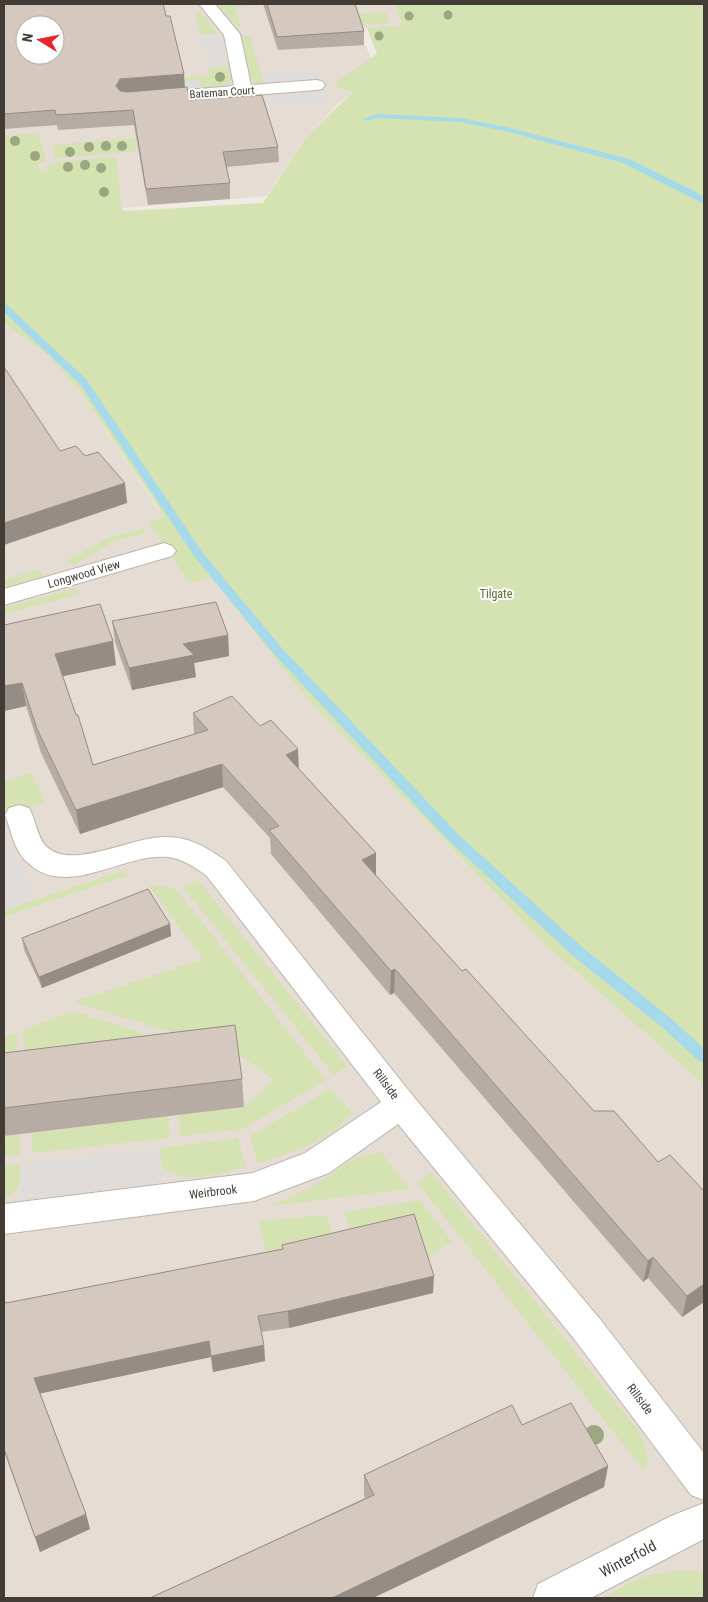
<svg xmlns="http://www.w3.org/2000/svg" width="708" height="1602" font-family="'Roboto Condensed',sans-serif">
  <rect width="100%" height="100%" fill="#f1ebe5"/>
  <path fill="#e5dcd4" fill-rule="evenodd" d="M4 4H394L403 25 358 29 377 71 337 105 310 133 267 196 109 209 4 147ZM25 25H55V55H25Z
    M4 323 49 356 80 391 155 504 302 693 542 942 704 1085V1598H4Z"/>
  <path fill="#d5e2b1" d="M219 4H273L235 7 242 32 226 13 219 8Z
    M394 4H704V1085L542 942 497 895 302 693 212 577 190 583 148 522 165 517 80 391 49 356 4 323V136L39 134 46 161 36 165 46 172 49 170 45 167 55 162 116 157 122 209 125 211 263 203 310 133 353 92 338 88 336 82 377 54 367 28 403 25Z
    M385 12 390 23 325 27 310 17Z
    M195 13H201L218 33 200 34Z
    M250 36 264 83H255L250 78 241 37Z
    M229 66 233 77C220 99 192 85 175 82 163 79 149 81 136 81L210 75 208 68Z
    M135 138 137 151 55 158 53 145Z
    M144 528 146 533 115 541 74 565 67 560 110 537Z
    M40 569 44 576 4 587V580Z
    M75 588 79 594 4 614V608Z
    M31 773 45 802 4 815V782Z
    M124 870 127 876 4 917V910Z
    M198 880 347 1066 334 1075 183 887Z
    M148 885 175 888 326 1080 242 1129 180 1136 179 1115 244 1107 274 1080 238 1053 74 1002 203 959Z
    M72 1011 161 1039 28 1078 23 1030Z
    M17 1032 18 1080 4 1081V1037Z
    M331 1089 352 1113C328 1142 292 1152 258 1164L250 1136Z
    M168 1116 170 1138 32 1153V1133Z
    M20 1134V1155L4 1157V1137Z
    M238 1138 246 1167C217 1173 186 1187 161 1166L160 1148Z
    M381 1152 410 1189 270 1206C282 1201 294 1196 306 1190 335 1175 346 1157 381 1152Z
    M20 1164C21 1183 21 1189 4 1199V1166Z
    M432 1173 637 1429C646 1446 651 1453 644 1471L417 1182Z
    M420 1200 452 1242 434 1253 435 1256 423 1260 355 1245 344 1212Z
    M327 1215 338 1250 270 1268 259 1221Z
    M689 1570 704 1573V1598H604C635 1578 651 1572 689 1570Z"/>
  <path fill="#dfdcda" d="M222 37 229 66 208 68 201 38Z
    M318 70 328 100 170 112 174 82 200 80 203 90 264 83 261 74Z
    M4 830 36 899 4 910Z
    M160 1148 163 1183 21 1200 20 1164Z"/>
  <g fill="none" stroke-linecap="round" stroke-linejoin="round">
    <path fill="#a6daea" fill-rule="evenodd" d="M378 114 460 118 510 128 629 159 696 192 704 197V204L623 163 509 132 460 122 378 118 366 121 362 119Z
      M4 304 7 305 87 380 202 552 281 647 458 834 582 947 674 1021 704 1049V1063L699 1061 664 1029 572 955 448 840 273 653 194 556 80 384 4 312Z"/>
    <g stroke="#bfb4ac" stroke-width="2">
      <path id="minor" d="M199 4H215L240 34 251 85 316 80 322 81 325 85 322 89 316 90 152 103 146 102 143 98 146 94 152 93 234 86 224 35Z
        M164 543 172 546 176 551 172 556 4 605V589Z
        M19 805 29 808C35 818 38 839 46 846 71 872 134 835 167 837 190 837 208 848 226 861L413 1096 599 1318 704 1453V1500L691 1495 575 1340 398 1124 329 1173 254 1201 4 1234V1204L253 1173 305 1153 381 1102 206 875C194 867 183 859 168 857 123 852 64 902 25 860 14 849 11 830 5 815L9 808Z
        M704 1503V1539L591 1598H533L538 1584 671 1516Z"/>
    </g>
    <use href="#minor" fill="#fff" fill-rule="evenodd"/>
  </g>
  <g fill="#9aa780">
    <circle cx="448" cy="15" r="4.5"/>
    <circle cx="409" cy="16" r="4.5"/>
    <circle cx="379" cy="36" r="4.5"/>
    <circle cx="220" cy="77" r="5"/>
    <circle cx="15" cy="141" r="5"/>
    <circle cx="106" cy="146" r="5"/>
    <circle cx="122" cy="146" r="5"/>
    <circle cx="89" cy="147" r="5"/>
    <circle cx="70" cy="152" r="5"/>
    <circle cx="35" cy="156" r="5"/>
    <circle cx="85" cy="165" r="5"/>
    <circle cx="68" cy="167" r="5"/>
    <circle cx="101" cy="168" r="5"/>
    <circle cx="104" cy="192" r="5"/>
    <circle cx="594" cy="1435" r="10"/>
  </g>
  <path fill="#b7aca4" d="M4 4 185 87 190 100 278 147 279 162 226 167 230 183V199L148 205 134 125 58 130 57 125 4 129Z
    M263 4H355L364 31V45L278 50Z
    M112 621 228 635 229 656 194 663 196 677 132 690 115 642Z
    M4 625 116 665 63 676 93 765 194 734 193 713 299 769 376 853V875L704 1302 682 1317 648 1278 643 1282 394 993 390 995 271 854 270 838 223 787 80 834 41 753 26 706 4 711Z
    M170 924 171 936 42 988 24 950 22 938Z
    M4 1053 242 1079 244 1107 4 1136Z
    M433 1293 289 1328 261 1332 264 1345 265 1361 213 1372 211 1357 40 1393 86 1514 90 1529 40 1552 4 1451V1300L6 1303Z
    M522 1425 608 1466 604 1487 373 1598H150L365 1498 364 1495V1475Z"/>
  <path fill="#958c86" d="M184 74 185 88 122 94 116 86 120 79Z
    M125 483 127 503 4 545V523Z
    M228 635 229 656 194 663 196 677 132 690 129 668 183 644Z
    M113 641 116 665 59 677 55 654Z
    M22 683 26 706 4 711V686Z
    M298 749 299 773 286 755Z
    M222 764 223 787 80 834 76 810Z
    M376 853V876L362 860Z
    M170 924 171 936 42 988 39 977Z
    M395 969 394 993 390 995 391 971Z
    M653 1257 648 1278 643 1282 648 1261Z
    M434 1276 433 1293 289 1328 288 1311Z
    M704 1284V1302L682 1317 687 1296Z
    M209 1341 211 1357 38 1394 34 1378Z
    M264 1345 265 1361 213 1372 211 1356Z
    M608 1466 604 1487 373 1598H332Z
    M86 1514 90 1529 40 1552 35 1537Z"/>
  <path fill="#d5c8bf" stroke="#958c86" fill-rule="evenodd" d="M4 4H163L166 16H170L184 74 120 79 116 86 120 91 127 92 187 87 190 100 262 95 278 147 223 152 230 183 146 189 133 110 56 115 55 110 4 114ZM25 25H55V55H25Z
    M267 4H355L364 31 277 37Z
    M4 367 60 451 76 446 85 456 98 452 125 483 4 523Z
    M216 602 228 635 183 644 194 655 129 668 112 621Z
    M100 604 113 641 55 654 76 715H78L93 765 208 730 193 713 232 696 260 726 271 720 298 749 286 755 376 853 362 860 462 971 466 969 594 1111H614L658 1162 670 1155 704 1191V1284L687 1296 653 1257 648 1261 395 969 391 971 269 830 279 826 222 764 76 810 37 729 22 683 4 686V625Z
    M148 889 170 924 39 977 22 938Z
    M235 1025 242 1079 4 1108V1053Z
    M414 1214 434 1276 288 1311 258 1316 264 1345 211 1356 209 1341 34 1378 86 1514 35 1537 4 1449V1300L6 1303 283 1249 282 1245Z
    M571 1403 608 1466 332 1598H150L374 1495 364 1475 465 1427 512 1405 522 1425Z"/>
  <g text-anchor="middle" stroke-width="4" stroke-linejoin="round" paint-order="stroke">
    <g font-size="11" fill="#433b35" stroke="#fff">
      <text transform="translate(222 92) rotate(-4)" y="4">Bateman Court</text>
    </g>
    <g font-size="12" fill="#433b35" stroke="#fff">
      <text transform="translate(84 574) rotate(-16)" y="4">Longwood View</text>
      <text transform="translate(386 1084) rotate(53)" y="4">Rillside</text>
      <text transform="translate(213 1192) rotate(-7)" y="4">Weirbrook</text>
      <text transform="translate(640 1399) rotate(53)" y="4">Rillside</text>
    </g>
    <g font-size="12" fill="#53702e" stroke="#fff">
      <text x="496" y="598">Tilgate</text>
    </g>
    <g font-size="15" fill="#433b35" stroke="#fff">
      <text transform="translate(628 1559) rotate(-28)" y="5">Winterfold</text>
    </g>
  </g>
  <rect width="708" height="1602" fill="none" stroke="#433b35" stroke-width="10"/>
  <g transform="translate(40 40) rotate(280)"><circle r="24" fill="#ffffff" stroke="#b4b1ae"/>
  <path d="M0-4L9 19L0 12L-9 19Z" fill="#e8252c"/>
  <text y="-8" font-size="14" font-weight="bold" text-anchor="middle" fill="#433b35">N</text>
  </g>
</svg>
